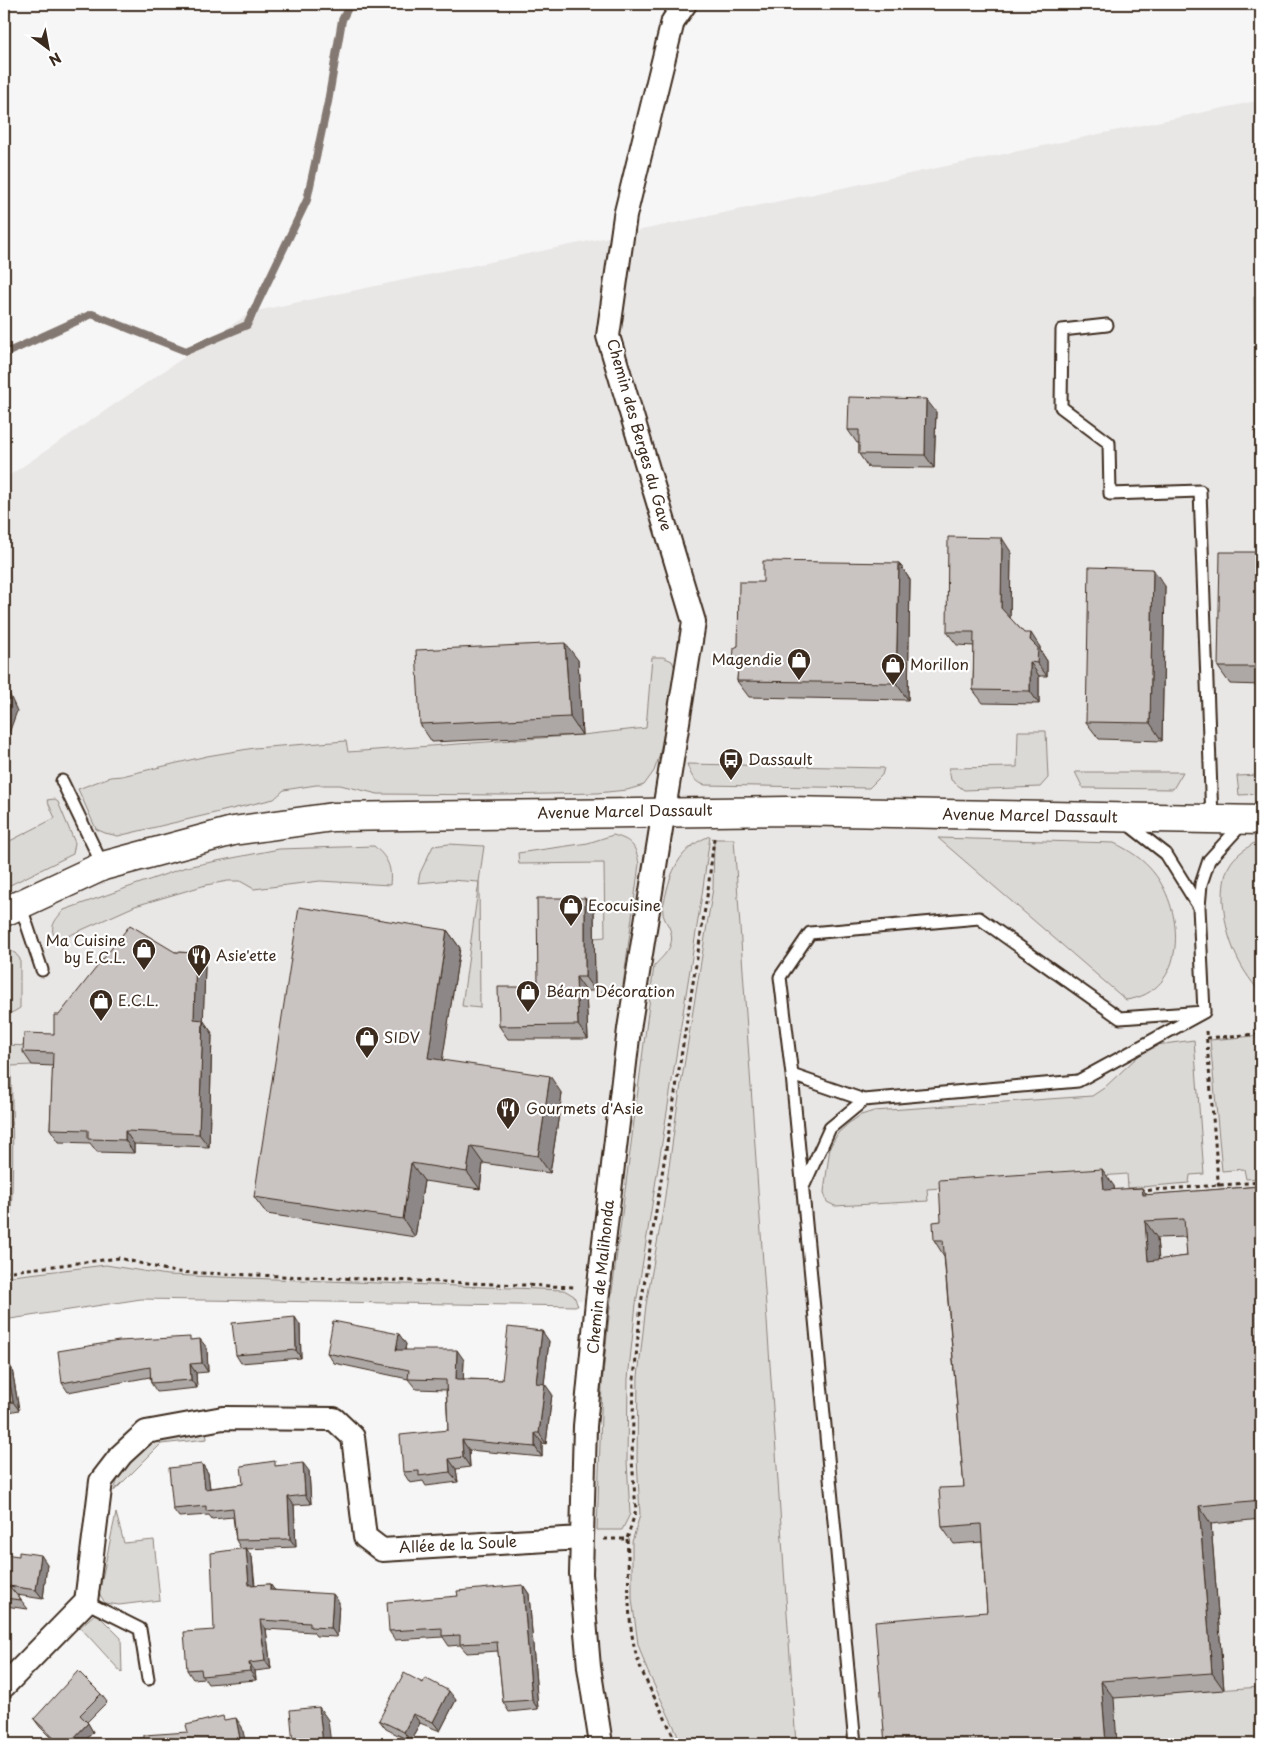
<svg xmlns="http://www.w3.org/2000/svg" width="1265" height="1748" font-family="'Playpen Sans',sans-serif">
  <rect width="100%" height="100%" fill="#f7f6f6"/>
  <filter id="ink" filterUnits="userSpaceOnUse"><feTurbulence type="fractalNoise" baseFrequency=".02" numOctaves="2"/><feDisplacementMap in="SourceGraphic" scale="10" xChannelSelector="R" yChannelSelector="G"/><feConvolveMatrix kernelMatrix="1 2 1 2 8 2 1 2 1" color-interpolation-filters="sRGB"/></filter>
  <g filter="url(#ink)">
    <path fill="#e9e7e6" d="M1261 100V1744H601L589 1667 597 1301 203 1289 4 1297V479L251 312Z"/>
    <path fill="#dbd9d6" stroke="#8b827a" d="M1254 297H1261V473H1256Z
      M652 657H663L672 661 676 670 659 757 654 771 644 785 627 790 597 793 503 795 378 794 340 785H316L284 790 274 799 118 836 105 833 96 829 78 789 110 777 122 776 207 756 254 748 346 741 348 752 582 735 646 728Z
      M1018 731H1046L1048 778 1040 787 964 790 951 780 949 768 1017 767Z
      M687 764 884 768 882 775 869 788 705 785C693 782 691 775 687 764Z
      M1075 772H1183L1173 789 1083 788Z
      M1261 775V794L1239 795 1237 776Z
      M54 799 58 802 75 843 73 854 4 888V844L55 818 47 800Z
      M613 835C631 840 636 845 639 864L622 993 595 991 594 938 605 937 604 863 519 864 518 853 588 843Z
      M710 836 702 895 636 1304 628 1379 627 1461 630 1514 622 1530H597L602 1384 610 1307 654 966C665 954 677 945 669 927 667 923 663 917 663 913 662 907 665 900 666 894 672 867 683 846 710 836Z
      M938 838 1114 843C1129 850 1143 859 1154 873 1185 912 1188 992 1126 1000Z
      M714 839H734L796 1744H679L677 1733 647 1670 638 1644 632 1599V1542L640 1515 637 1458 638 1377 646 1305 663 1210 677 1109 713 888Z
      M1254 843H1261V993C1237 966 1225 936 1223 900 1223 889 1224 875 1229 866 1235 855 1244 850 1254 843Z
      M449 844 484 846 479 882 480 1008 462 1006 479 882 450 880 418 883 420 873 433 846Z
      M374 846C388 858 392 867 390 885L320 881 254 889 240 881H228L206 885 135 906 57 941C48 928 54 921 64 910L186 867 279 849Z
      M9 950 15 953 20 959V1008C15 1011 10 1015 4 1013V952Z
      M1254 1036 1261 1044V1178L1246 1179 1244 1169 1222 1171 1210 1040Z
      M1194 1040 1204 1174 1190 1175 1189 1183 1128 1188 1127 1174 927 1189 928 1201 835 1206 827 1202 824 1192 830 1147 838 1133 849 1123 861 1115 874 1111 1092 1096 1104 1088 1149 1046Z
      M4 1045 33 1046 32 1065 11 1066C13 1133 15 1199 6 1265L4 1266Z
      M106 1265 167 1275 564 1290 574 1296 578 1306 141 1299 4 1320V1277Z
      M206 1429 207 1439 161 1444 114 1491 119 1475 125 1465 148 1442Z
      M116 1513 124 1543 154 1540 160 1600 119 1605 105 1603 99 1593Z
      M96 1613 121 1638 122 1673 80 1627Z
      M1261 1687V1744H1117L1113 1697Z"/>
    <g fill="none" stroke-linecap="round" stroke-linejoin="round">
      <path stroke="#847972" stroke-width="8" d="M4 354 92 314 186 351 247 325 307 200 328 102 342 20 350 4"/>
      <g stroke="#3b2a1e" stroke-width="15">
        <path id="service" d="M1107 325 1062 330 1061 407 1109 443 1110 494 1200 491 1212 819
          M62 781 103 866
          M1125 822 1166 854 1199 907
          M20 904 42 970
          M1204 1012 1078 1081 864 1100 792 1075 780 977 810 933 979 918 1120 1018 1204 1012 1199 907 1201 884 1209 860 1243 823
          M792 1075 855 1744
          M804 1185 830 1128 864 1100
          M86 1602 140 1629 148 1679"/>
      </g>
      <g stroke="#3b2a1e" stroke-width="26">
        <path id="minor" d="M4 1686 86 1602 101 1481 121 1455 146 1432 223 1418 334 1419 353 1437 365 1537 382 1550 581 1538
          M601 1744 589 1667 581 1574 585 1426 597 1301 629 1029 694 622 608 336 625 216 673 21 685 4"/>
      </g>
      <g stroke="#3b2a1e" stroke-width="31">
        <path id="tertiary" d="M4 912 103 866 233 831 333 817 786 811 1261 820"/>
      </g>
      <path stroke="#3b2a1e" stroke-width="3" stroke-dasharray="4 4" stroke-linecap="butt" d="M1206 1031 1219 1192
        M1257 1034 1261 1038
        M1207 1038 1257 1034 1261 1028
        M1140 1191 1261 1182
        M4 1272 119 1258 175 1272 576 1287
        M604 1539H627L636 1510 632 1460 634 1379 641 1304 708 890 714 838
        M627 1539C630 1576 626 1613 635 1650 643 1683 665 1712 676 1744"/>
      <use href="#service" stroke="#fff" stroke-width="11"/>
      <use href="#minor" stroke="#fff" stroke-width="22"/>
      <use href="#tertiary" stroke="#fff" stroke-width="28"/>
    </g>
    <path fill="#ada8a6" stroke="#3b2a1e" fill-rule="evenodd" d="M936 412 934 468 868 467 859 454V443H857L848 430Z
      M1011 552 1010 618 1024 633 1040 647V650L1047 661V676H1039V704L983 703 973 690 974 646 957 645 947 632Z
      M1261 552V685L1230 684 1218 667Z
      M899 563 910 580 908 700 749 697 737 681 738 668 733 662 738 646 763 582Z
      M1165 586 1162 741 1099 739 1086 722Z
      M578 660 582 735 432 742 420 724Z
      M585 898 594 911 595 991H586L588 1039H508L499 1026 538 987Z
      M447 930 460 948 442 1060 562 1094 550 1173 483 1163 480 1189 424 1181 415 1237 267 1214 254 1197Z
      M175 952 196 953 205 966 203 1020 212 1033 209 1147 134 1144V1153L97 1152 90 1143 59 1142 50 1129 53 1066 32 1065 23 1052 54 1034 59 1015Z
      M1114 1186V1190L1142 1188 1147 1195 1261 1186V1519L1211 1524 1224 1690 1114 1698 987 1612 982 1542 954 1544 942 1527 964 1487 944 1256 934 1240 941 1221ZM1186 1237 1187 1256 1159 1260 1157 1238Z
      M300 1325 301 1358 241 1363 236 1355Z
      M192 1340 207 1348 208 1372 196 1373 197 1388 157 1392 151 1383 150 1377 68 1392 62 1383Z
      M549 1341 544 1384 552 1394 546 1444 542 1443V1457L469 1450 470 1467 456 1469 458 1482 426 1486 423 1481 410 1483 403 1472 448 1430 446 1390 416 1389 408 1379 334 1363 327 1353 406 1344 405 1350 464 1360 463 1379 502 1380Z
      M4 1360 12 1369 19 1410 4 1413Z
      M202 1464 208 1473 210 1488 243 1484 278 1466 309 1471 311 1504 294 1505 296 1547 246 1549 252 1557 255 1585 270 1584 274 1590 339 1602 337 1637 316 1636 313 1632 266 1629 271 1669 255 1671 256 1680 208 1684 204 1678 193 1679 187 1670 214 1630 241 1549 236 1540 233 1517 212 1519 209 1515 179 1517 173 1509Z
      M4 1554 47 1564 43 1599 17 1595 28 1609 4 1606Z
      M523 1585 529 1594 538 1709 509 1712 503 1702 498 1651 467 1653 460 1645 449 1646 443 1637 395 1640 389 1631 458 1596Z
      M101 1694 107 1702 87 1722 93 1732 82 1744H57L40 1727 34 1719Z
      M456 1700 440 1731 420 1723 410 1741 386 1729 379 1720Z"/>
    <path fill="#8d8887" stroke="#3b2a1e" d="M926 399 936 412 934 468 925 455Z
      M1002 538 1011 552 1010 622 1001 608Z
      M899 563 910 580 908 700 896 683Z
      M1153 569 1165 586 1162 741 1150 723Z
      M1031 633 1040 647V650L1047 661V676L1037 663 1030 640Z
      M565 643 578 660 582 735 570 717Z
      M1030 662 1039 676V704L1030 691Z
      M4 682 17 711 4 747Z
      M585 898 594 911 595 991 585 977Z
      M447 930 460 948 440 1075 428 1058Z
      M196 953 205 966 203 1032 194 1019Z
      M576 977 586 991 588 1039 578 1025Z
      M203 1020 212 1033 209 1147 199 1134Z
      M550 1076 562 1094 550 1173 538 1156Z
      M125 1131 134 1144V1153L125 1140Z
      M471 1146 483 1163 480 1189 467 1172Z
      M411 1163 424 1181 415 1237 403 1219Z
      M1102 1169 1114 1186 1116 1208 1104 1190Z
      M1142 1188 1154 1205 1143 1195Z
      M1145 1221 1157 1238 1160 1278 1148 1261Z
      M295 1317 300 1325 301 1358 296 1350Z
      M542 1331 549 1341 543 1393 536 1383Z
      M399 1334 406 1344 403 1360 396 1350Z
      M200 1339 207 1348 208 1372 202 1363Z
      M457 1350 464 1360 463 1389 456 1379Z
      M6 1360 12 1369 19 1410 13 1402Z
      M190 1364 196 1373 197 1388 191 1380Z
      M545 1384 552 1394 546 1444 539 1433Z
      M535 1433 542 1443V1457L535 1447Z
      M462 1440 469 1450 470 1467 463 1457Z
      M449 1459 456 1469 458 1482 450 1472Z
      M303 1463 309 1471 311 1504 305 1495Z
      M202 1464 208 1473 211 1497 205 1489Z
      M288 1497 294 1505 296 1547 290 1539Z
      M1199 1506 1211 1524 1224 1690 1212 1673Z
      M246 1548 252 1557 255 1594 249 1585Z
      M41 1555 47 1564 43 1599 36 1590Z
      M270 1584 276 1592 270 1590Z
      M523 1585 529 1594 538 1709 532 1700Z
      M333 1594 339 1602 337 1637 331 1628Z
      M260 1620 266 1629 271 1669 265 1661Z
      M249 1663 255 1671 256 1680 250 1671Z
      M1101 1681 1114 1698 1117 1744H1106Z
      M449 1691 456 1700 440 1731 433 1722Z
      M319 1707 328 1720 331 1744H323Z
      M413 1714 420 1723 410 1741 404 1732Z
      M236 1718 242 1727 246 1744H241Z
      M88 1723 93 1732 82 1744H73L71 1741Z"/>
    <path fill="#c9c3c1" stroke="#3b2a1e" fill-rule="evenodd" d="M849 397 926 399 925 455 859 454V430H848Z
      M948 537 1002 538 1001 608 1024 633H1031L1030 640 1038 648 1037 663 1030 662V691L973 690 974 632H947Z
      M1220 552H1261V667H1218Z
      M763 561 899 563 896 683 737 681 738 665 733 662 734 648 738 646 739 582H763Z
      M1089 567 1153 569 1150 723 1086 722Z
      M565 643 570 717 420 724 416 650Z
      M537 898H585V977H576L578 1025 499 1026 498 987H538Z
      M299 907 447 930 428 1058 550 1076 538 1156 471 1146 467 1172 411 1163 403 1219 254 1197Z
      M130 925 175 952 196 953 194 1019 203 1020 199 1134 125 1131V1140L88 1139V1130L50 1129 53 1053 23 1052 24 1033 54 1034V1015H59Z
      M1102 1169 1104 1190 1142 1188 1143 1195 1261 1186V1500L1199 1506 1212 1673 1101 1681 1106 1744H885L875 1621 987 1612 981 1524 942 1527 939 1488 964 1487 943 1240H934L933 1222 941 1221 939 1180ZM1184 1219 1187 1256 1148 1261 1145 1221Z
      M295 1317 296 1350 236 1355 232 1323Z
      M333 1321 399 1334 396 1350H457L456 1379 502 1380 508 1327 542 1331 536 1383 545 1384 539 1433H535V1447L462 1440 463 1457 449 1459 450 1472 419 1476V1471L403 1472 400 1435 448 1430 446 1380 408 1379 409 1370 327 1353Z
      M190 1337V1340L200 1339 202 1363 190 1364 191 1380 151 1383 150 1367 62 1383 58 1351 119 1341Z
      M4 1360H6L13 1402 4 1403Z
      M275 1461V1466L303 1463 305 1495 288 1497 290 1539 236 1540 233 1508 206 1511V1506L173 1509 169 1468 202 1464 205 1489 243 1484 241 1466Z
      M246 1548 249 1585 270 1584V1590L333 1594 331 1628 310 1627V1623L260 1620 265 1661 249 1663 250 1671 202 1676 201 1669 187 1670 184 1632 214 1630 211 1553Z
      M19 1552 41 1555 36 1590 9 1586 21 1600 4 1598V1554L19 1556Z
      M523 1585 532 1700 503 1702 497 1642 460 1644V1635L442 1636V1628L389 1631 387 1602 458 1596 457 1591Z
      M78 1671 101 1694 80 1715 88 1723 71 1741 59 1743 34 1719Z
      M404 1673 423 1683 425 1678 449 1691 433 1722 413 1714 404 1732 379 1720Z
      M319 1707 323 1744H293L290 1710Z
      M223 1716 224 1720 236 1718 241 1744H95V1742L144 1738V1735L188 1732 186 1725Z"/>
  </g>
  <defs>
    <g id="shop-pin" transform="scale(1.25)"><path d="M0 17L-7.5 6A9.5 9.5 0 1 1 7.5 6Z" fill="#3b2a1e" stroke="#fff"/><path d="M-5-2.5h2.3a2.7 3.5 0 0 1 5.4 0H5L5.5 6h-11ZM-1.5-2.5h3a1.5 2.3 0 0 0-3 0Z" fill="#fff"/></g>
    <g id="bus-pin" transform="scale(1.25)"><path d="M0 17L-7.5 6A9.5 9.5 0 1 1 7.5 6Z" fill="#3b2a1e" stroke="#fff"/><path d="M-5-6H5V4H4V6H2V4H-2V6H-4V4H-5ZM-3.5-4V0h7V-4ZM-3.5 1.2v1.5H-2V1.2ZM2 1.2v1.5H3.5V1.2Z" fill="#fff"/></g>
    <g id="restaurant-pin" transform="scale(1.25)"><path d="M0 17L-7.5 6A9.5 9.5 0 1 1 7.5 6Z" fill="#3b2a1e" stroke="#fff"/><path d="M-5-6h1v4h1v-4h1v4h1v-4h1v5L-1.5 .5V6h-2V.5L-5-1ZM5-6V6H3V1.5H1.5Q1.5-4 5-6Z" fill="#fff"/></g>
  </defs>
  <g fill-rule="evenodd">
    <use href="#shop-pin" x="799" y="660"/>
    <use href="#shop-pin" x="893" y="665"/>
    <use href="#bus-pin" x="731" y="760"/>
    <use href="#shop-pin" x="571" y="906"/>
    <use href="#shop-pin" x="144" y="950"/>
    <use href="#restaurant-pin" x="199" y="956"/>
    <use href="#shop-pin" x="528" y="992"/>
    <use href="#shop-pin" x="101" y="1001"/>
    <use href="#shop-pin" x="367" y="1038"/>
    <use href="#restaurant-pin" x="508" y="1109"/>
  </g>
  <g text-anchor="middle" stroke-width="4.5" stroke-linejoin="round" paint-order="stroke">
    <g font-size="15" fill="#3b2a1e" stroke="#fff">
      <text transform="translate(639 435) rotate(74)" y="5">Chemin des Berges du Gave</text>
      <text transform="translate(625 812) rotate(-1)" y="5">Avenue Marcel Dassault</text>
      <text transform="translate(1030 816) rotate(1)" y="5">Avenue Marcel Dassault</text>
      <text transform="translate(601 1277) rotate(-84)" y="5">Chemin de Malihonda</text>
      <text transform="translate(458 1545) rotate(-3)" y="5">Allée de la Soule</text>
    </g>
    <g font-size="15" fill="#3b2a1e" stroke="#fff" text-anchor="start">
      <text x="782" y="665" text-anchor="end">Magendie</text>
      <text x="910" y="670">Morillon</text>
      <text x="748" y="765">Dassault</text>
      <text x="588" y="911">Ecocuisine</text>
      <text x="126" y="946" text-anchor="end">Ma Cuisine<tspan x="126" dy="17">by E.C.L.</tspan></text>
      <text x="216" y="961">Asie'ette</text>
      <text x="546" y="997">Béarn Décoration</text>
      <text x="118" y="1006">E.C.L.</text>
      <text x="384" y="1043">SIDV</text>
      <text x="526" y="1114">Gourmets d'Asie</text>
    </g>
  </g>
  <rect width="1265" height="1748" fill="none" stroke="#fff" stroke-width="20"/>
  <rect x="10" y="10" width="1245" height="1728" fill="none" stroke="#3b2a1e" stroke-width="2" filter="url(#ink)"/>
  <g transform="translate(48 48) rotate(148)" stroke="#ffffff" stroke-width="4" paint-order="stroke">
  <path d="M0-4L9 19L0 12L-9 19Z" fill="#3b2a1e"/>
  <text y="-8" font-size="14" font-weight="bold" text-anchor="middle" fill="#3b2a1e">N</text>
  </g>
</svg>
